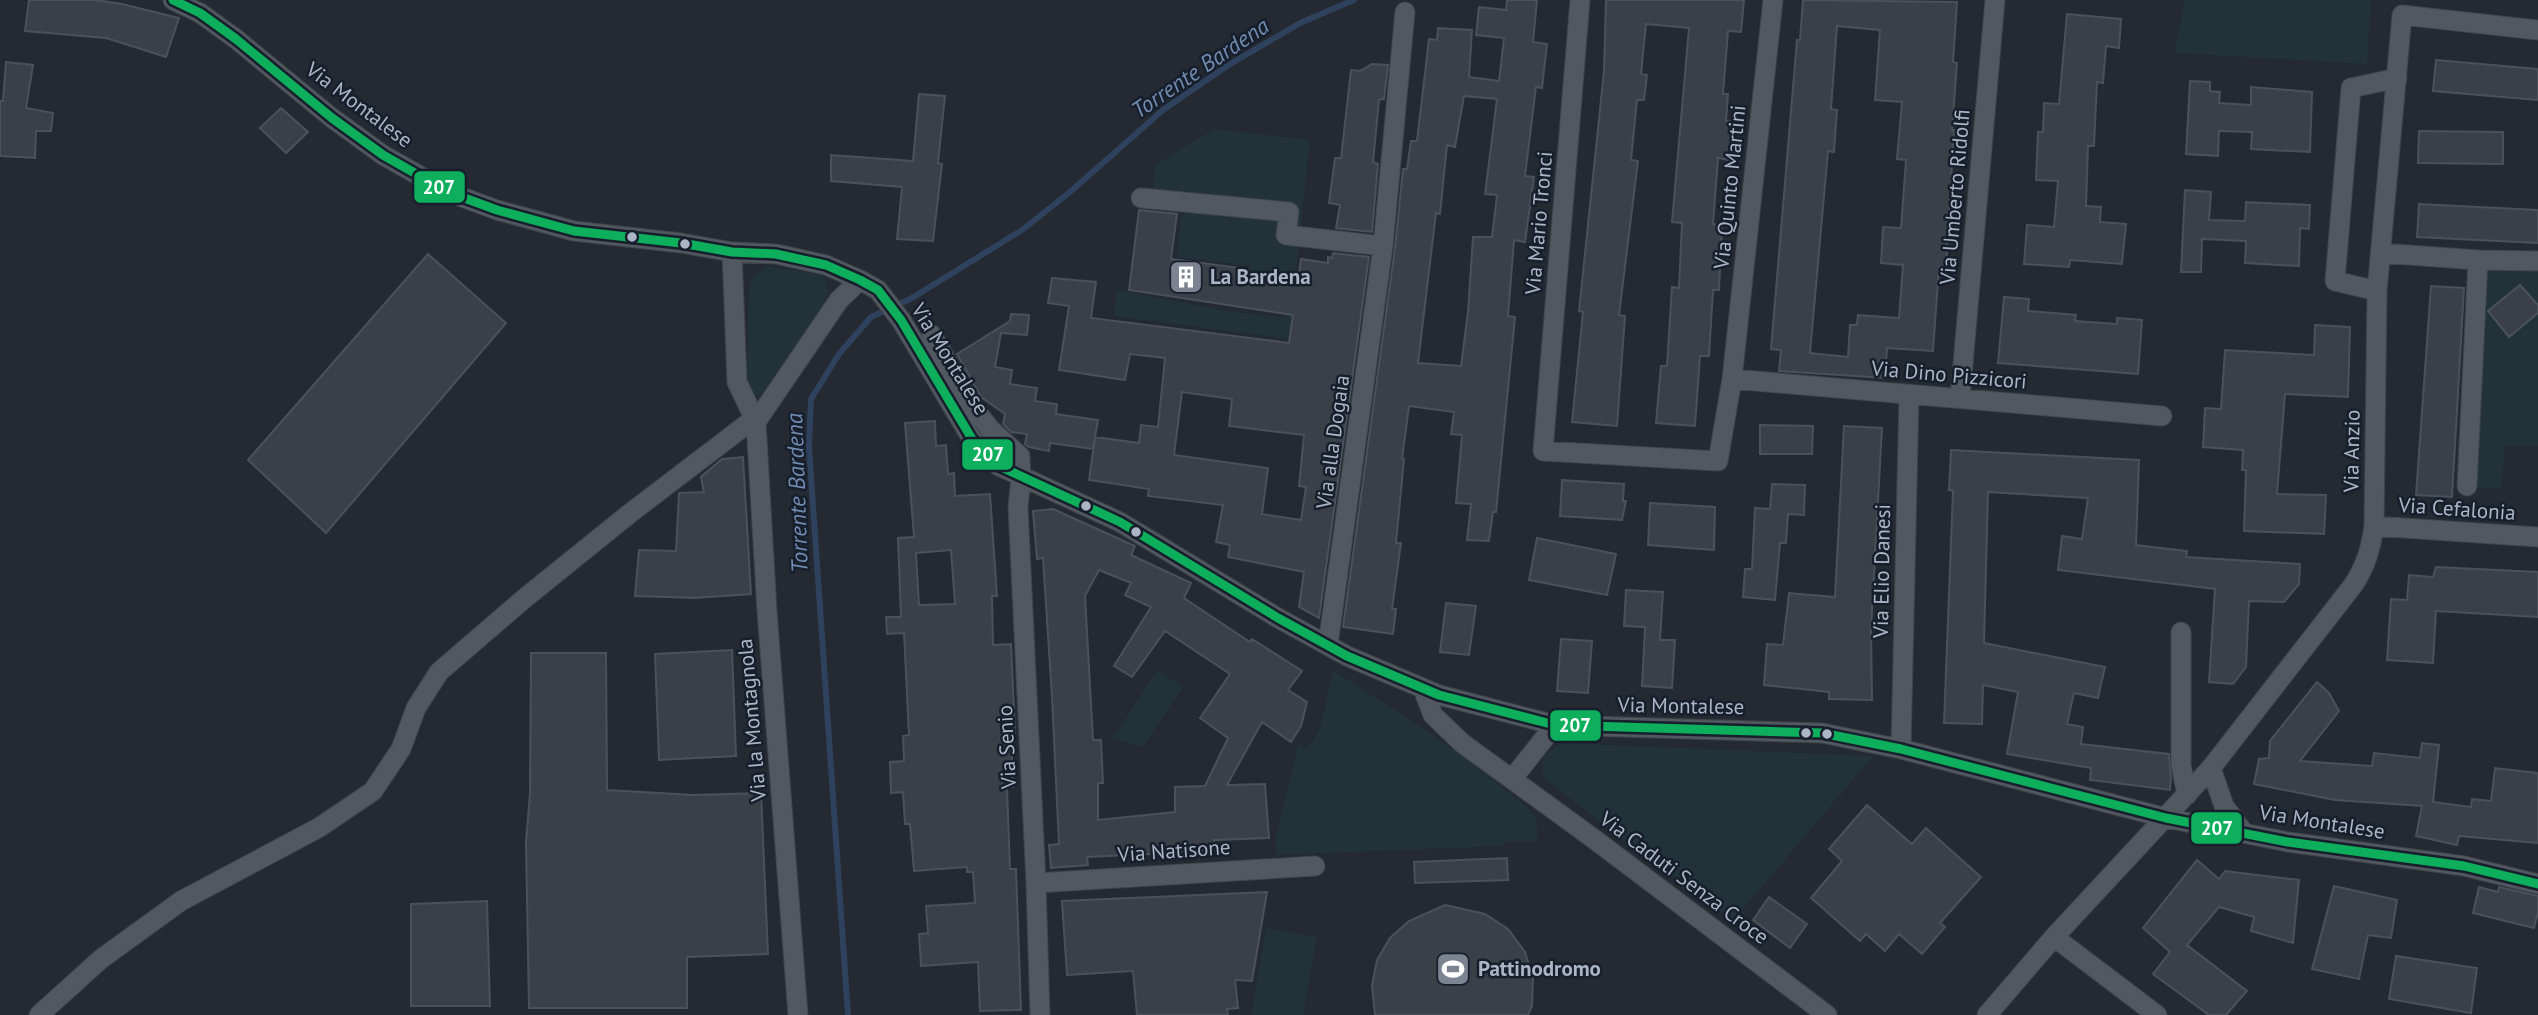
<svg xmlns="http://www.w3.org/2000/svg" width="2538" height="1015" font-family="'PT Sans',sans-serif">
  <rect width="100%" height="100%" fill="#242932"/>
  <path fill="#213338" d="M2184 0H2371L2367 64 2175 53Z
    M1214 129 1310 140 1289 339 1114 316 1117 290 1227 311 1286 318 1290 277 1251 272V266L1177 257 1181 217H1184L1185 193 1153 189 1155 165Z
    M768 266 817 274 823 276 829 291 823 306 761 395 757 396 750 390 747 382 749 292 751 278Z
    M2484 268H2538V446H2505L2501 489 2474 488Z
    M1157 670 1183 687 1143 747 1113 738Z
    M1333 671C1404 714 1474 760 1536 816L1538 841H1505L1504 846 1276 855V836L1298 746 1305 747 1312 742 1320 728Z
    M1561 743 1851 755 1873 756 1733 921 1603 824 1543 777V756Z
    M1266 928 1317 937 1303 1015H1251Z"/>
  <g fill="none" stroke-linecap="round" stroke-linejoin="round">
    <path stroke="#2e415d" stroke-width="6" d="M848 1015 809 447 811 399 839 354 871 317 912 298 1022 230 1070 192 1163 110 1227 66 1300 23 1354 0"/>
  </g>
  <path fill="#3b4048" stroke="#4b515a" stroke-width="2" fill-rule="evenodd" d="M29 0H96L122 4 179 18 166 57 106 38 25 31Z
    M1507 0H1537L1533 42 1547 44 1542 88 1536 87 1525 176 1534 177 1525 242 1514 240 1508 316 1515 317 1496 512H1493L1489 541 1467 540 1471 504 1456 503 1462 435 1451 434 1454 412 1409 406 1402 459H1404L1396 543H1401L1392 609H1396L1393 634 1343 627 1395 248 1403 169H1407L1411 141H1417L1429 39 1437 40 1438 28 1472 30 1469 77 1499 81 1504 38 1476 35 1479 7 1506 10ZM1464 96 1497 99 1485 194 1497 195 1492 237H1473L1468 312 1461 366 1418 363 1436 213 1440 214 1447 145 1455 147Z
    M1606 0H1744L1741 32 1728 31 1723 94H1728L1726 121H1732L1729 160 1718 158 1713 224 1722 225 1719 290H1713L1709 356H1700L1695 426 1656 423 1661 366H1667L1672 287 1679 288 1682 223 1672 222 1689 28 1646 24 1641 74 1647 75 1644 100H1637L1631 160 1638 161 1619 315 1625 316 1617 426 1572 422 1583 312 1579 311 1604 71Z
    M1803 0 1957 2 1953 62 1957 63 1952 130H1954L1946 268 1939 267 1933 351 1887 348 1885 378 1779 371 1781 350 1771 349 1797 40H1800ZM1837 26 1880 30 1875 100 1902 102 1897 159 1906 160 1901 228 1883 227 1881 263 1903 265 1899 318 1858 315 1857 325H1850L1848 357 1810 353 1828 151 1834 152 1837 110 1831 109Z
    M2067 14 2121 19 2119 48 2106 46 2103 83 2097 82 2094 146H2088L2086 206 2101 207 2100 222 2126 224 2122 264 2070 260 2069 267 2024 264 2027 225 2054 227 2058 181 2036 180 2038 132H2043L2044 103 2059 104Z
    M2436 60 2538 69V100L2433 91Z
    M6 62 33 65 26 108 53 113 51 131H36L35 158 0 156V101H3Z
    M1372 64 1388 65 1384 99 1379 100 1373 162 1378 164 1372 232 1336 228 1340 205 1329 203 1335 158H1341L1351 70 1360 71Z
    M2190 81 2210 82V91L2220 92 2219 103 2251 105V87L2312 92 2310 152 2251 149 2252 132 2219 131 2218 156 2186 154Z
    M919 94 945 96 938 163 942 164 933 241 897 239 902 187 831 181V155L913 161Z
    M281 108 308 132 286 153 260 128Z
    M2419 131 2503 132V164L2418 163Z
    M2185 190 2211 192 2209 220 2245 221 2246 202 2310 205 2309 229 2300 228 2299 266 2245 263 2246 241 2202 239 2201 272H2181Z
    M2419 204 2538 210V243L2417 237Z
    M1139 210 1177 214 1171 259 1248 269 1247 275 1298 282 1301 259 1328 263V257L1332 258 1333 253 1369 257 1319 618 1299 607 1304 572 1228 557 1230 545 1216 542 1223 505 1148 496 1149 489 1089 480 1095 437 1139 443 1141 425 1158 427 1165 358 1130 354 1125 380 1059 370 1069 306 1048 303 1052 278 1096 282 1091 318 1289 343 1293 315 1129 290ZM1182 392 1232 399 1229 426 1304 435 1299 486 1306 487 1301 520 1262 514 1268 468 1174 455Z
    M428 254 506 323 326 533 248 460Z
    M2520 285 2538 305V313L2509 337 2488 311Z
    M2431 286 2464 288 2452 497 2416 495Z
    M2004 297 2029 299 2028 311 2076 315 2075 321 2117 324V318L2142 320 2138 374 1998 363Z
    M1011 314 1029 315 1027 335 1001 333 995 367 1012 370 1010 384 1037 388 1035 401 1057 404 1056 414 1098 420 1093 449 1050 443 1049 451 1029 447 1025 444 1027 434 1011 432 1003 424 1005 414 981 397 957 354 1010 321Z
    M2315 325 2350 327 2348 397 2285 394 2277 494 2326 495 2324 534 2244 531 2246 470H2242L2243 450 2203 447 2205 408 2221 409 2225 350 2314 355Z
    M935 421 936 446 946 445 948 474 954 473 955 496 990 494 997 596H992L993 645 1011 644 1015 733H1011L1013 787H1007L1010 869H1016L1021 1010 980 1011 978 962 921 966 919 934 928 933 926 906 975 903 973 872H967V867L914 871 910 824H905L903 792 891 793 890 762 904 761 903 736 909 735 904 633 887 634 886 617H901L898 538 914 537 905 423ZM951 550 955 604 919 605 916 553Z
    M1760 425 1813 426 1812 454H1760Z
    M1844 426 1882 428 1871 628 1872 700 1829 699V692L1764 685 1767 644 1783 645 1789 593 1835 597Z
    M1951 450 2139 460 2136 545 2187 551 2186 557 2300 564 2299 584 2284 602 2249 601 2246 667 2233 684 2209 682 2215 589 2058 570 2062 536 2082 539 2088 498 1988 492 1984 643 2105 667 2098 698 2074 693 2067 724 2083 727 2081 744 2169 754 2171 778 2170 790 2090 780 2091 768 2007 754 2018 692 1983 685 1982 724 1944 723 1953 491 1949 490Z
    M743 457 751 594 695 598 635 596 639 550 676 551 679 493 704 492 701 477 722 459Z
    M1562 480 1624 484 1623 501H1626L1622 520 1560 516Z
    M1772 484 1805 485 1804 515 1788 514 1786 543H1780L1775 600 1743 597 1745 569H1752L1755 508 1770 509Z
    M1650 503 1715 507 1714 550 1648 545Z
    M1053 509 1135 546 1131 555 1191 583 1184 598 1250 642 1252 639 1302 671 1288 690 1307 702 1301 726 1291 742 1262 722 1227 785 1265 784 1269 838 1214 840V851L1087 857 1088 865 1051 868 1049 845 1059 844 1052 697 1043 558 1037 559 1033 511ZM1099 570 1131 583 1125 595 1151 607 1114 666 1132 677 1165 631 1230 674 1200 718 1228 738 1205 786 1175 787V812L1098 820V783H1103L1101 740H1093L1085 596Z
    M1537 538 1616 554 1607 595 1529 580Z
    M2436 567 2538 572V617L2436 611 2433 663 2387 660 2391 599 2407 600 2409 575 2433 577Z
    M1626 590 1663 592 1660 640H1675L1672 688 1642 686 1645 627 1624 626Z
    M1446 603 1476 606 1469 655 1440 652Z
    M1561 639 1592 641 1588 693 1557 691Z
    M732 650 736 756 659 760 655 654Z
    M531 653H606L607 790 694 795 761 793 768 954 687 957V1008H529L526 842 530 793Z
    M2317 682 2329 693 2339 711 2300 761 2372 766 2374 753 2420 758 2422 743 2439 745 2433 802 2471 807 2472 799 2491 801 2495 768 2538 773V843L2459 836 2457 845 2416 836 2422 806 2335 800 2254 784 2259 759 2269 758 2270 741Z
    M1867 805 1912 844 1926 828 1981 877 1940 923 1945 927 1922 954 1899 934 1885 951 1866 934 1860 941 1811 898 1842 861 1829 849Z
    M1507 858 1508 880 1415 883 1414 862Z
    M2197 860 2219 879 2225 871 2299 880 2293 943 2251 931 2254 917 2219 907 2187 945 2247 991 2226 1015H2209L2153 974 2170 952 2143 928Z
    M2334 886 2397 900 2391 938 2368 935 2359 979 2312 969Z
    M2479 887 2498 892 2499 887 2538 896V912L2534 928 2473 913Z
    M1267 892 1252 981 1235 980 1238 1008 1227 1009 1228 1015H1137L1133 971 1067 975 1062 901Z
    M1769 897 1807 924 1790 948 1753 920Z
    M487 901 490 1006H411V904Z
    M1445 905 1485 914 1508 929 1525 952 1533 978 1532 1006 1528 1015H1375L1372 985 1377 960 1390 938 1409 921Z
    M2396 956 2477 968 2471 1013 2389 999Z"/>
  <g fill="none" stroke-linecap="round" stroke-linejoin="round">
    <g stroke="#40444b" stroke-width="21">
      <path id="minor" d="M173 0 200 13 236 39 332 118 383 155 448 192 497 210 574 231 681 243 732 252 776 254 826 265 860 280 878 290 901 320 972 439 999 466 1120 522 1278 618 1347 656 1439 695 1555 725 1822 733 1901 749 2166 818 2288 842 2464 866 2538 884
        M1580 0 1543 451 1718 461 1732 379 1773 0
        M1141 198 1289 212 1286 235 1383 246
        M732 252 737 382 756 422 767 611 798 1015
        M2381 253 2478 260 2467 486
        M2478 260 2538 261
        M2377 291 2335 281 2351 88 2397 78
        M932 335 971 404 990 429 1020 456 1021 478 1018 507 1036 883 1040 1015
        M1732 379 2162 416
        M1960 398 1995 0
        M2374 526 2538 537
        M2181 632V765L2187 795
        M1328 645 1383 246 1405 12
        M1423 689 1433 715 1462 743 1594 839 1827 1015
        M1901 749 1909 395
        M2211 768 2224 806 2244 833
        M1512 779 1555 725
        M1036 883 1315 866
        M2054 937 2157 1015
        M39 1015 101 959 181 901 320 827 373 791 401 749 416 708 439 672 525 598 629 514 747 424 756 422 839 300 860 280
        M1987 1015 2054 937 2211 768 2354 584C2366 565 2371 548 2374 526L2377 291 2402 15 2538 30"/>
    </g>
    <use href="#minor" stroke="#525860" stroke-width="19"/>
    <g stroke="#171f2c" stroke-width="14">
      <path id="bus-1" d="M173 0 200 13 236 39 332 118 383 155 448 192 497 210 574 231 681 243 732 252 776 254 826 265 860 280 878 290 901 320 972 439 999 466 1120 522 1278 618 1347 656 1439 695 1555 725 1822 733 1901 749 2166 818 2288 842 2464 866 2538 884"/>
    </g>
    <use href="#bus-1" stroke="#0daf5c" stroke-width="9"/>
  </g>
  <defs>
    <g id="building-square" transform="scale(1.75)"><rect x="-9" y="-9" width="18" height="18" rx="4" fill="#7c8492" stroke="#171f2c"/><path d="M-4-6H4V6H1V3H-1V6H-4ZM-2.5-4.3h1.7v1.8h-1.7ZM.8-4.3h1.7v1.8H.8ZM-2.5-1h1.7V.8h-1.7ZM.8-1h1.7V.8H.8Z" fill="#fff"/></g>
    <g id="stadium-square" transform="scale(1.75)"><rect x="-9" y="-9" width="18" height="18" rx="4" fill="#7c8492" stroke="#171f2c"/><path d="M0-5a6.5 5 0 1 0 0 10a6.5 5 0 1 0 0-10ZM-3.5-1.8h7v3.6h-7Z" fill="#fff"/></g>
  </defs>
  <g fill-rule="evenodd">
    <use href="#building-square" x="1186" y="277"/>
    <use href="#stadium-square" x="1453" y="969"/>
  </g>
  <g fill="#abb5c5" stroke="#171f2c" stroke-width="2.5">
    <circle cx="632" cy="237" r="6"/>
    <circle cx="685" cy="244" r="6"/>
    <circle cx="1086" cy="506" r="6"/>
    <circle cx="1136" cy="532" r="6"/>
    <circle cx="1806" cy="733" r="6"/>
    <circle cx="1827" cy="734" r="6"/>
  </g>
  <g text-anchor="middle" stroke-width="5" stroke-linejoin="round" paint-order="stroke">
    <g font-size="21" fill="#abb5c5" stroke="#171f2c">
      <text transform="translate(359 105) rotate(37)" y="7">Via Montalese</text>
      <text transform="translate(1730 187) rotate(-84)" y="7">Via Quinto Martini</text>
      <text transform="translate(1955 197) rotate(-85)" y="7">Via Umberto Ridolfi</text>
      <text transform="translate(1539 223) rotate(-85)" y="7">Via Mario Tronci</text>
      <text transform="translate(950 359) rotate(58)" y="7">Via Montalese</text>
      <text transform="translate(1949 375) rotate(5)" y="7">Via Dino Pizzicori</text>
      <text transform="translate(1333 442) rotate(-82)" y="7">Via alla Dogaia</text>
      <text transform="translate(2352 451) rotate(-89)" y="7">Via Anzio</text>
      <text transform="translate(2457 509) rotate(4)" y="7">Via Cefalonia</text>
      <text transform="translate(1882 571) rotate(-89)" y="7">Via Elio Danesi</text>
      <text transform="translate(1681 706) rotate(1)" y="7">Via Montalese</text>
      <text transform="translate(752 720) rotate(-95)" y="7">Via la Montagnola</text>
      <text transform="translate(1007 747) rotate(-93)" y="7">Via Senio</text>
      <text transform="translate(2322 822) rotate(9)" y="7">Via Montalese</text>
      <text transform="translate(1174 851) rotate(-4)" y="7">Via Natisone</text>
      <text transform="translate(1684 878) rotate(37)" y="7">Via Caduti Senza Croce</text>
    </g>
    <g font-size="21" font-weight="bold" fill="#abb5c5" stroke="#171f2c" text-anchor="start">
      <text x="1210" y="284">La Bardena</text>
      <text x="1478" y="976">Pattinodromo</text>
    </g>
    <g font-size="23" font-style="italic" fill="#718bb1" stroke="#171f2c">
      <text transform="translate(1200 68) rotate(-34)" y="8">Torrente Bardena</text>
      <text transform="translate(797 493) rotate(-92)" y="8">Torrente Bardena</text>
    </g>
  </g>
  <g stroke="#171f2c" stroke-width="2.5">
    <rect x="413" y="170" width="53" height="34" rx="7" fill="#0daf5c"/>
    <rect x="961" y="438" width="53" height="33" rx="7" fill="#0daf5c"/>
    <rect x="1549" y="709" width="53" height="33" rx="7" fill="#0daf5c"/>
    <rect x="2190" y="811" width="53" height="34" rx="7" fill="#0daf5c"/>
  </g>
  <g font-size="19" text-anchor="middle" font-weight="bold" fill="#fff">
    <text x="439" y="194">207</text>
    <text x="988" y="461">207</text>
    <text x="1575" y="732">207</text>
    <text x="2217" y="835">207</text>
  </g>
</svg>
